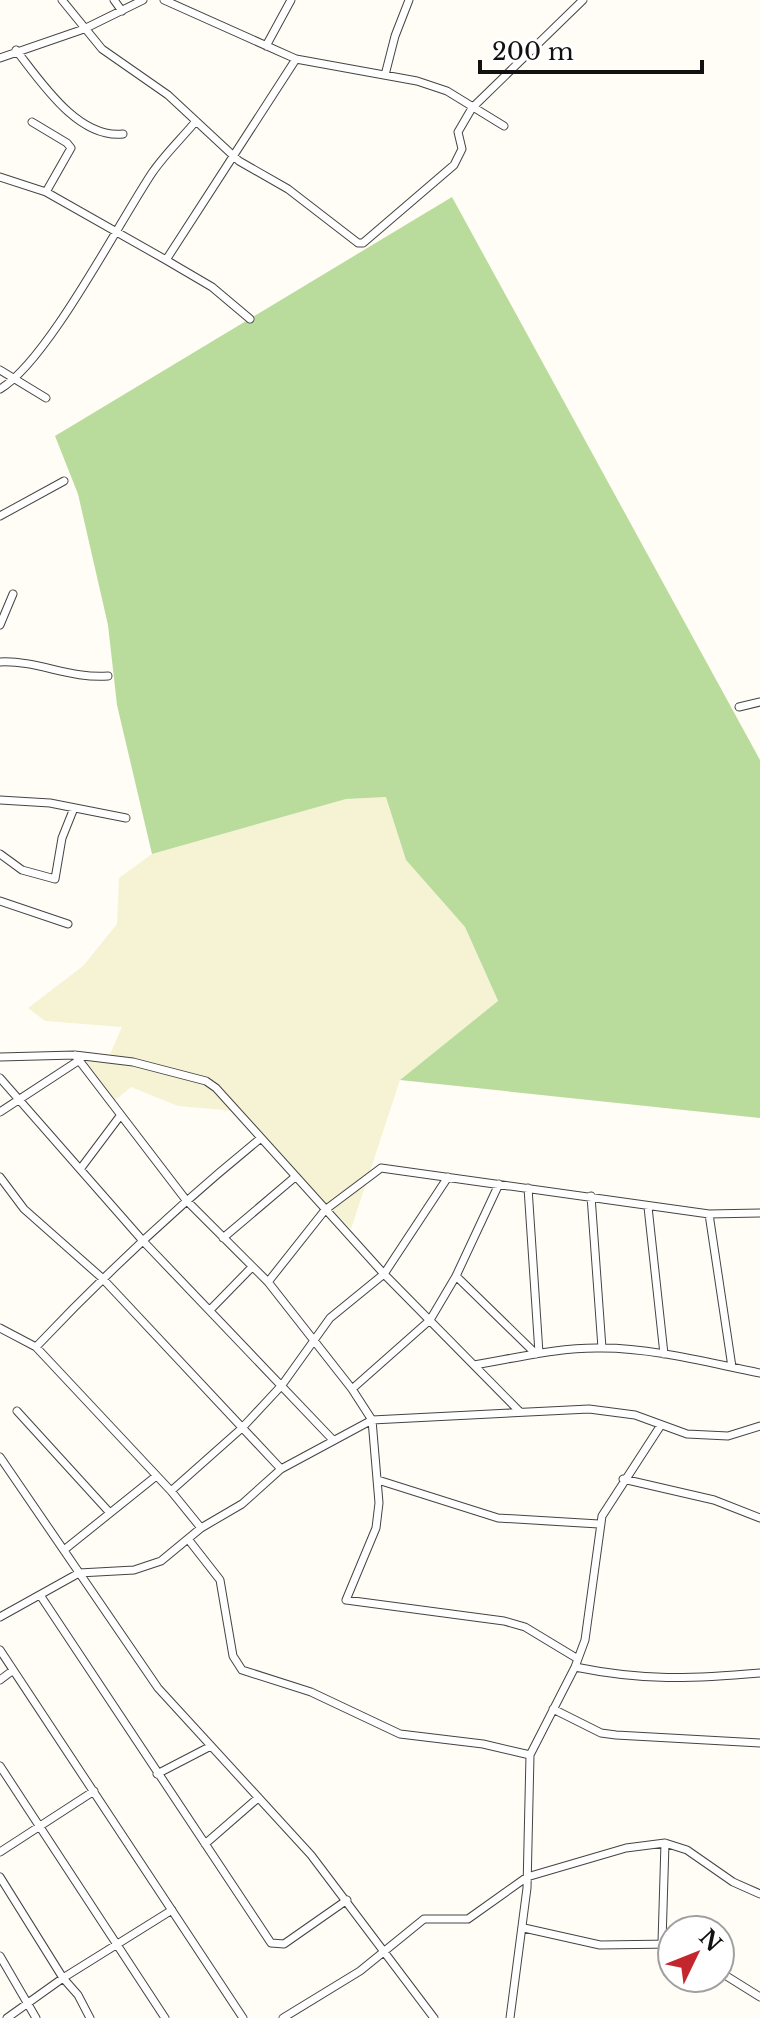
<svg xmlns="http://www.w3.org/2000/svg" width="760" height="2018" font-family="'Libre Baskerville',serif">
  <rect width="100%" height="100%" fill="#fffdf5"/>
  <path fill="#f6f3d4" d="M387 797 406 860 465 927 498 1002 400 1080 351 1229 234 1111 178 1106 131 1087 114 1101 84 1061 106 1063 122 1027 45 1021 28 1008 83 966 117 924 119 878 152 854 346 799Z"/>
  <path fill="#b9dc9c" d="M452 197 760 760V1118L400 1080 498 1001 465 927 406 860 386 797 346 799 152 854 117 705 108 625 78 494 55 436Z"/>
  <g fill="none" stroke-linecap="round" stroke-linejoin="round">
    <g stroke="#444" stroke-width="9">
      <path id="street" d="M62 0 102 49 168 95 239 161 288 189 358 243H363L454 165 462 149 458 132 472 108 583 0
        M114 0 122 11
        M164 0 296 59 417 81 447 91 504 126
        M266 46 291 0
        M16 50C41 82 78 139 123 134
        M0 58 84 29 143 0
        M385 75 395 36 409 0
        M32 122 67 143 71 148 46 192
        M0 177 46 192 166 260 212 287 250 319
        M166 260 296 59
        M0 370 46 398
        M0 389C47 362 118 224 152 173 165 154 182 138 196 121
        M0 516 64 481
        M0 625 13 594
        M0 662C37 660 70 679 108 676
        M739 707 760 702
        M0 800 50 803 126 818
        M0 854 22 870 55 879 62 838 74 808
        M0 901 68 924
        M75 1055 186 1200 268 1282 352 1389 372 1420 379 1503 376 1528 346 1600 504 1621 525 1627 578 1659
        M0 1057 75 1055 133 1062 206 1081 216 1088 384 1274 520 1412
        M0 1078 143 1241 333 1440
        M0 1112 78 1061
        M81 1168 120 1116
        M0 1177 24 1209 102 1278 281 1469
        M499 1184 456 1276 536 1354
        M528 1188 539 1353
        M591 1196 602 1348
        M648 1207 664 1354
        M709 1214 732 1367
        M223 1238 295 1177
        M268 1282 325 1210 381 1168 709 1214 760 1213
        M210 1310 252 1267
        M0 1328 36 1347 171 1491 201 1528
        M36 1347C107 1272 181 1203 261 1138
        M474 1365C516 1358 559 1347 602 1348 654 1348 709 1363 760 1373
        M352 1389 430 1320 456 1276
        M17 1411 110 1513
        M0 1457 158 1688 311 1855 434 2018
        M623 1479 714 1500 760 1518
        M378 1480 498 1518 599 1524
        M171 1491 242 1428 282 1385 330 1318 384 1274 448 1177
        M188 1539 220 1580 233 1656 242 1670 311 1692 400 1734 483 1744 530 1755
        M64 1550 155 1477
        M40 1595 271 1943 284 1944 347 1900
        M0 1617 79 1573 134 1570 161 1561 201 1528 242 1504 281 1469 372 1420 589 1409 635 1415 687 1434 728 1436 760 1426
        M0 1650 243 2018
        M575 1667C644 1681 690 1679 760 1673
        M0 1680 12 1671
        M553 1709 601 1733 616 1735 760 1743
        M0 1766 165 2018
        M157 1774 211 1746
        M205 1844 258 1798
        M0 1852 94 1791
        M0 1877 63 1978 172 1910
        M524 1928 600 1945 672 1944
        M662 1942 665 1843
        M0 1956 36 2018
        M720 1972 760 1997
        M7 2018 63 1978 78 1995 90 2018
        M283 2018 360 1971 424 1919H468L527 1877 626 1848 665 1843 687 1850 733 1882 760 1894
        M510 2018 527 1888 530 1755 575 1667 585 1640 602 1516 661 1425"/>
    </g>
    <use href="#street" stroke="#fff" stroke-width="7"/>
  </g>
  <g transform="translate(696 1954) rotate(47)"><circle r="38" fill="#ffffff" stroke="#a0a0a0" stroke-width="2"/>
  <path d="M0-6L14 30L0 20L-14 30Z" fill="#c4262e"/>
  <text y="-12" font-size="22" font-weight="bold" text-anchor="middle" fill="#111111">N</text>
  </g>
  <path d="M480 60v12h222v-12" fill="none" stroke="#111111" stroke-width="4"/>
  <text x="492" y="60" font-size="24" fill="#111111" stroke="#ffffff" stroke-width="6" paint-order="stroke">200 m</text>
</svg>
